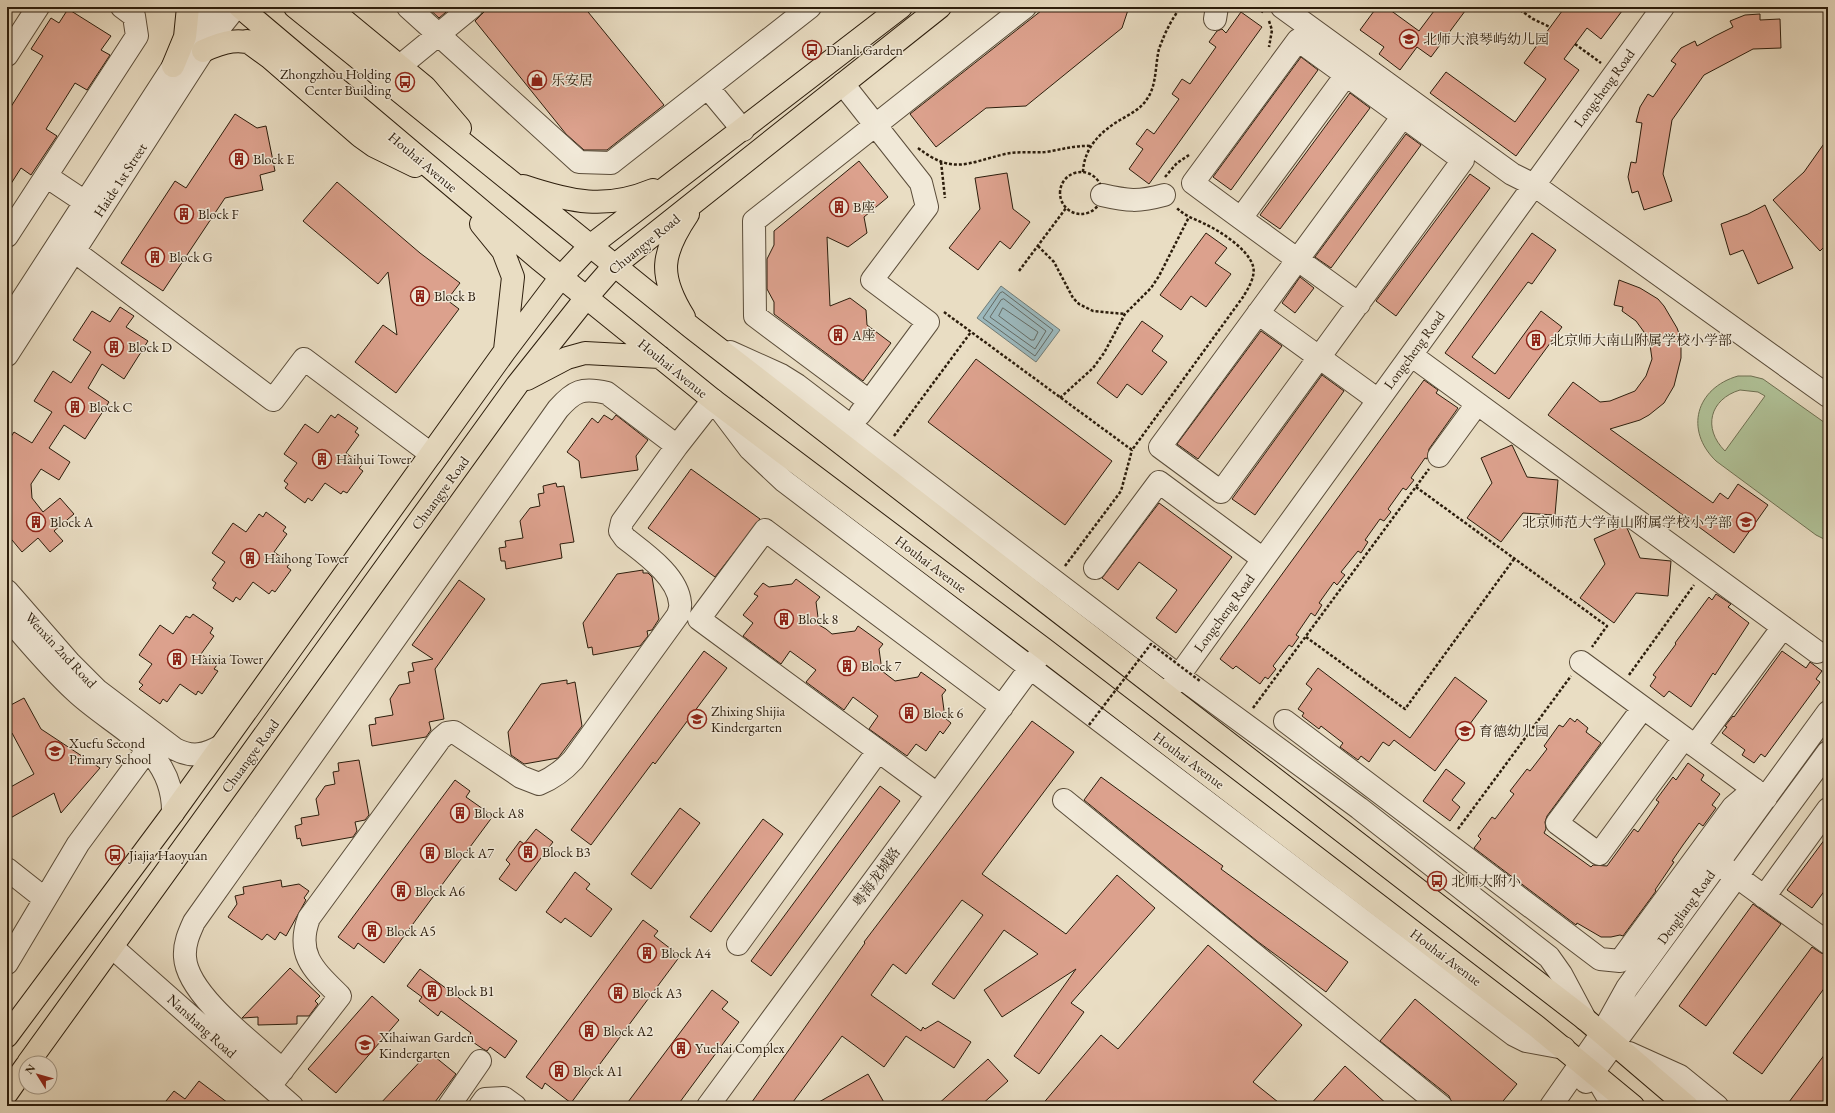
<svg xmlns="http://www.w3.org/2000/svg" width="1835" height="1113" font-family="'EB Garamond','Noto Serif SC',serif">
  <rect width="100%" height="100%" fill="#e9ddc3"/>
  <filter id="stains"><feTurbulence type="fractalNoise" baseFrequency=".005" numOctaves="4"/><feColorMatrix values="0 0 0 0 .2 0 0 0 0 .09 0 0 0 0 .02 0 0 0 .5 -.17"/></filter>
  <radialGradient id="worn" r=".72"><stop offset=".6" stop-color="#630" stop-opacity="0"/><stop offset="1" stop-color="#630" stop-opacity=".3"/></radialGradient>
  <path fill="#b0c298" stroke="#6e7052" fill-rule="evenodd" d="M1738 376H1751L1763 379 1828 425V517L1823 523 1828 526V541L1816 535 1716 461C1684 430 1696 388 1738 376ZM1740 390 1758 392 1765 396 1725 451C1702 428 1710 399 1740 390Z"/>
  <path fill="#9cb9be" stroke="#6f7b77" d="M1001 286 1060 330 1036 362 977 318Z"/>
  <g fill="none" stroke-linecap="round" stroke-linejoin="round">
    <path stroke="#646b65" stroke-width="1" d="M1003 292 1053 330 1035 356 983 318 1000 293Z
      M1004 299 1046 331 1035 349 990 317 1001 300Z
      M1003 308 1038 332 1034 340H1031L999 316Z"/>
  </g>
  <path fill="#dca18d" stroke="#2c1d0c" d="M427 7H452L439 18Z
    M484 7H584L664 105 607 150H584L566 134 475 21 484 12Z
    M1046 7H1129L1122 28 1026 106 986 108 936 147 910 114Z
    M1377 7H1386L1419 31 1437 7H1468L1431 57 1417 47 1400 70 1379 54 1384 47 1360 30Z
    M1565 7H1625L1601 39 1587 28 1564 59 1579 70 1516 156 1430 93 1446 72 1515 122 1546 79 1524 63Z
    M68 9 111 36 101 50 110 55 87 90 75 83 46 129 57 136 31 175 21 168 7 190V113L43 56 31 49 51 18 59 23Z
    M1241 12 1262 27 1149 184 1129 169 1143 149 1136 144 1147 129 1154 134 1179 99 1172 94 1182 79 1190 84 1216 47 1209 42 1217 31 1222 29 1226 33Z
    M1760 14V20L1780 19 1781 48 1753 49 1704 75 1672 120 1663 174 1672 201 1644 210 1638 191 1632 193 1628 177 1631 162 1636 163 1642 123 1636 122 1640 107 1648 94 1653 97 1676 64 1671 61 1681 48 1695 41 1697 46 1715 36 1733 27 1730 21 1745 15Z
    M1301 57 1318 70 1231 190 1213 177Z
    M1350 93 1370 108 1280 229 1260 215Z
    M235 114 257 128 266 126 275 171 260 175 263 190 225 198 163 291 121 263 175 181 186 188Z
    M1406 134 1421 145 1331 268 1315 257Z
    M1828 138V243L1820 251 1773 200 1804 172Z
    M859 161 888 197 864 217 867 233 848 247 827 237 830 306 850 298 866 310 867 325 891 343 863 381 774 314V302L767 289V259L774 245V231Z
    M1007 173 1013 209 1030 222 1010 249 1000 241 978 270 949 248 980 209 975 178Z
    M1470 174 1490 188 1396 316 1376 301Z
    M337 182 420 253 460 283 447 300 459 309 396 393 355 362 383 325 397 335 388 272 378 284 303 221Z
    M1765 205 1793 268 1758 284 1743 250 1730 255 1721 224 1748 214Z
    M1206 233 1227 248 1215 263 1231 274 1206 307 1191 296 1181 310 1160 295Z
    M1532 233 1556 250 1532 284 1528 282 1472 357 1495 374 1541 311 1562 327 1509 399 1445 353Z
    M1300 277 1314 288 1295 313 1282 303Z
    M1619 280 1640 288 1658 299 1664 306 1677 328 1681 339V358L1674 386 1664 403 1649 415 1640 420 1610 429 1713 503 1720 493 1728 499 1738 484 1768 505 1734 553 1548 415 1573 382 1600 402 1610 401 1635 391 1646 376 1652 359 1650 345 1644 332 1636 321 1622 311 1623 307 1614 305Z
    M120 307 134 316 126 327 148 341 124 379 102 364 88 388 109 402 85 439 64 425 49 448 70 462 59 480 41 469 31 484 32 498 43 512 60 498 74 514 54 531 63 541 50 552 38 538 22 552 7 534V443L14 432 32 443 52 412 34 401 53 371 71 383 91 352 73 340 92 311 110 322Z
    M1142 321 1163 336 1152 351 1167 362 1142 395 1127 384 1117 398 1097 383Z
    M1261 331 1282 346 1198 459 1177 444Z
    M976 359 1112 461 1065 525 928 422Z
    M1322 375 1344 391 1255 515 1232 499Z
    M1424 380 1438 390 1436 393 1458 408 1429 449 1427 459 1425 458 1411 478 1414 480 1406 490 1403 488 1388 509 1391 512 1384 521 1380 519 1365 540 1368 542 1361 553 1358 551 1341 572 1345 575 1337 585 1334 582 1319 603 1322 605 1315 616 1311 613 1296 635 1299 637 1292 647 1289 645 1273 666 1276 669 1268 679 1265 677 1260 684 1236 666 1233 669 1220 659Z
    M338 414 358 428 355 432 359 435 346 453 362 465 359 468 363 471 347 493 343 491 341 494 325 483 312 501 308 498 305 503 285 488 288 484 284 481 297 463 284 454 305 424 318 433 331 415 335 418Z
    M604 415 612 420 616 415 648 440 636 456 638 470 581 478 579 461 567 452 592 418 598 423Z
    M1512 445 1527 477 1558 480 1555 515 1523 513 1501 542 1467 518 1492 483 1481 458Z
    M691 469 760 519 715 577 648 528Z
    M556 483 557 487 564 486 574 542 560 544 562 558 506 569 505 561H501L499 548 506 547 505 541 523 538 520 521 530 508 540 506 538 494 544 493 543 486Z
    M1159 503 1232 557 1176 633 1156 618 1177 590 1139 562 1118 590 1102 578Z
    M266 512 286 527 283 531 287 534 274 552 290 563 287 567 291 570 275 592 272 590 269 594 253 582 240 600 236 597 233 602 213 588 216 583 212 580 225 562 212 553 233 523 246 532 259 514 263 517Z
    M1623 526 1627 528 1640 558 1671 561 1668 596 1636 593 1614 623 1580 598 1605 564 1594 539Z
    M643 570V573H648L652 577 659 619 652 630 647 631 648 636 640 646 593 655 592 647 588 648 583 623 617 574Z
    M796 579 820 597 816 602 819 625 826 629 832 634 855 631 858 626 883 644 879 649 882 671 895 681 918 677 921 672 946 690 942 695 945 718 951 723 943 734 940 731 926 751 916 744 907 756 869 729 878 716 869 709 853 697 844 710 806 682 816 670 790 651 781 664 743 636 753 623 743 615 758 596 754 594 763 583 769 587 792 584Z
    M459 580 485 599 435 669 444 719 429 722 431 730 426 737 372 746 369 725 376 724 375 718 393 715 390 699 399 685 410 683 408 672 414 671 412 663 433 659 412 645Z
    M1716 594 1731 604 1728 607 1749 623 1724 661 1715 675 1713 673 1691 707 1669 691 1664 697 1650 686 1656 677 1653 675 1676 644 1675 643 1709 597 1712 600Z
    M193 614 213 628 210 633 214 636 201 654 217 665 214 669 218 671 202 694 198 691 196 695 180 684 167 702 163 699 160 704 139 689 143 685 139 682 152 664 139 655 160 625 173 634 186 616 190 618Z
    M704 651 727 668 655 764 653 762 591 845 571 830Z
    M1782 651 1806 668 1810 662 1822 671 1816 679 1820 682 1765 757 1761 754 1754 763 1742 755 1745 750 1722 733 1727 727 1725 726 1733 716 1734 717Z
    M1318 668 1410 738 1455 677 1487 701 1435 771 1394 740 1389 746 1383 742 1369 762 1361 756 1358 760 1340 747 1343 743 1321 726 1319 729 1302 716 1304 713 1298 709 1312 689 1306 684Z
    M567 680V684L575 682 582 726 558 758 524 764 511 755 508 732 541 684Z
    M24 698 41 729 100 768 61 813 54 793 7 820V789L34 774 12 733 7 736V707Z
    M1570 718 1575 722 1577 719 1588 728 1586 732 1601 743 1547 816 1545 822 1546 829 1544 833 1591 867 1593 865 1607 866 1634 829 1638 832 1659 802 1656 800 1673 777 1676 780 1688 763 1704 775 1701 780 1720 794 1712 805 1716 808 1703 826 1699 823 1683 845 1672 861 1674 862 1655 890 1656 891 1623 936 1620 935 1611 937H1601L1577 923 1576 925 1474 848 1481 839 1478 836 1492 817 1495 819 1514 794 1510 791 1527 769 1530 771 1547 749 1544 746 1559 725 1563 727Z
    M1032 721 1074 752 982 874 1066 934 1117 875 1155 908 1071 1003 1084 1012 1039 1074 1014 1056 1076 969 1002 1017 984 990 1038 954 1004 930 954 999 932 984 983 915 962 900 906 974 893 964 871 995 921 1031 923 1027 925 1029 938 1021 971 1042 954 1068 906 1036 884 1067 842 1036 790 1106H749L865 943 864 942Z
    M359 760 369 815 365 820 355 822 357 831 353 837 302 846 300 838 297 839 295 826 302 824 301 818 319 815 316 799 325 786 335 784 333 772 339 771 338 763Z
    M1446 769 1465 783 1452 800 1460 807 1450 821 1423 801Z
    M1101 777 1223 866 1221 869 1348 962 1326 992 1257 941 1084 800Z
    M455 780 470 791 466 797 493 816 384 963 358 943 354 949 338 937Z
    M880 786 900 801 771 976 751 961Z
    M680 808 700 823 651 889 631 874Z
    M763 819 783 834 711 932 690 917Z
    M536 829 553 842 516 891 499 879 510 864 506 860 520 841 524 844Z
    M1828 835V886L1812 908 1787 890Z
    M575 872 590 884 586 889 612 909 591 937 565 918 561 923 546 912Z
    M281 880 282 887 299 884 309 891 304 898 306 900 286 936 280 932 275 940 267 934 262 940 228 917 237 904 235 896 244 894 243 887Z
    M1753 904 1781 924 1706 1026 1679 1006Z
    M643 920 658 931 654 936 680 956 571 1103 545 1083 542 1089 526 1077Z
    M1208 945 1302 1025 1253 1082 1283 1106H1041L1101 1035 1118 1049Z
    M1812 947 1821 953 1828 955V983L1762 1074 1733 1053Z
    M290 968 320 996 315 1001 318 1004 309 1016H297V1024L258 1025V1017L242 1018Z
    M420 969 517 1041 505 1058 490 1047 487 1051 483 1049 467 1038 471 1033 441 1011 438 1016 419 1001 422 997 407 986Z
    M712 990 728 1002 722 1009 739 1022 677 1106H625Z
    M372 996 399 1020 336 1093 308 1069Z
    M1415 999 1517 1084 1499 1106H1453L1449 1096 1380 1041Z
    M1828 1050V1106H1786Z
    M429 1052 456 1074 432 1106H378Z
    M988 1059 1008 1081 980 1106H936Z
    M1345 1066 1389 1106H1309Z
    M868 1074 886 1106H812Z
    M199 1081 232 1106H162L174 1091 185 1099Z"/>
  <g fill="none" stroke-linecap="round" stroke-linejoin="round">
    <g stroke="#5b4d3a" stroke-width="24">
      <path id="minor" d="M408 7 579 162 611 163 810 7
        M1282 7 1512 174 1534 185 1828 396
        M1215 19 1217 7
        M7 55 38 7
        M400 66 472 7
        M843 84 921 183 927 207 872 280 928 322 860 414
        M708 88 743 130
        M46 176 85 202
        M1102 195C1128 201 1138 202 1164 195
        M1241 218 1346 75
        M7 236 137 36 134 16 122 7
        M74 251 273 400 304 359 431 454
        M1359 304C1304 264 1248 224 1193 183L1298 40 1463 160 1221 492 1160 447 1403 116
        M1258 313 1378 400
        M7 323 200 25 214 7
        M730 352 781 375 797 385 1179 676 1359 808 1549 957 1561 974 1585 1019
        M7 355 212 37 236 7
        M1411 355 1817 652
        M869 401 755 316 754 221 1025 7
        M1439 456 1477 404
        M1095 568 1159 482 1263 559
        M7 591 69 662 97 690 175 749C192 758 205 755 221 746
        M7 617C29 642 50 668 75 691 115 729 174 748 173 813
        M1581 662 1766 798
        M1170 688 1663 7
        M1643 708 1557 823 1599 854 1684 738
        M1285 721 1600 959 1620 961 1733 807 1754 789
        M1695 746 1783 627
        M937 794 699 619 765 530 1002 707
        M1064 800 1441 1106
        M1725 868 1828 943
        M7 869 45 899
        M1764 897 1828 809
        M738 944 878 751
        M112 947 292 1106
        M7 963 78 844 148 749
        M1629 1053 1680 1076 1717 1106
        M283 1070C254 1044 187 995 185 957 184 944 189 933 194 922L558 409C574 391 582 387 607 393L677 446
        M1595 1075 1613 1106
        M1586 1082 1828 752
        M270 1086 340 996C315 971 295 955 309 918L440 739 447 733 454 732 521 777 539 784C553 778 563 771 573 760L678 615C679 611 681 607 680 603 678 576 644 553 625 538L620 531 622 522 677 446 713 400 750 449 784 481 1514 1035 1526 1041 1564 1048
        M449 1106 480 1061
        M480 1106 485 1099 504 1098 515 1106
        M708 1106 1039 656
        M1551 1106 1602 1033 1627 988 1828 712"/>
    </g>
    <g stroke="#2c1d0c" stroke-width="24">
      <path id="major" d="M240 7 540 260 713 400 1044 649 1536 1026 1633 1106
        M295 7 692 328 1585 1019 1687 1106
        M328 7 425 87 460 128
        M247 41 269 57 360 136 374 146 415 166
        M203 51C225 41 238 38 261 45
        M173 66 185 37 188 7
        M523 186C571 202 605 210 653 190
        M481 224 503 251 513 277 505 350
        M684 317C658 275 661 254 688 214
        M527 379 567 358 585 353 660 357
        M7 1036 173 813 505 351 561 277 590 246 901 7
        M28 1063 517 385 586 298 614 266 940 7
        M7 1093 26 1066"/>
    </g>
    <path stroke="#2c1d0c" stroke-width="2.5" stroke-dasharray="3 2" stroke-linecap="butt" d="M1257 7 1264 13
      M1516 7 1533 19 1550 27
      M1269 21 1272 30 1269 47
      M1575 44 1601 63
      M918 148C953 175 967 163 1005 154 1018 151 1032 153 1045 152 1061 150 1074 145 1091 146
      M941 162 945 198
      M1083 172C1084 148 1100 132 1120 120 1130 114 1141 109 1147 99 1157 85 1155 65 1159 49 1162 41 1165 33 1169 26 1172 19 1177 14 1179 7
      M1060 193a21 21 0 1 1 42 0a21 21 0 1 1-42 0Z
      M1165 177 1177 163 1189 155
      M1038 246 1054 262 1073 298 1079 304 1093 311 1125 314
      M1019 271 1066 208
      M944 312 1132 450 1243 297C1248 289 1256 276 1253 266 1248 249 1220 231 1205 224 1195 219 1184 216 1176 207
      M1060 398 1093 368 1104 353 1125 314 1151 288 1159 276 1189 217
      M894 436 971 332
      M1416 487 1607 626 1592 647
      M1065 566 1121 491 1132 450
      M1306 637 1405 709 1514 559
      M1629 675 1694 585
      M1253 708 1429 469
      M1458 829 1571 676"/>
    <use href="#minor" stroke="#f1e9d8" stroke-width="22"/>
    <use href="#major" stroke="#e9ddc3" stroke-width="22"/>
    <path stroke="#2c1d0c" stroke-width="2.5" stroke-dasharray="3 2" stroke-linecap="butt" d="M1089 725 1151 644 1200 681"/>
  </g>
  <defs>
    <g id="school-ring" transform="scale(1)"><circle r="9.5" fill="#f1e9d8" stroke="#8f2418" stroke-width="1.5"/><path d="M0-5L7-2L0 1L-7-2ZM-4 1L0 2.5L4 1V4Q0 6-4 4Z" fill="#8f2418"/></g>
    <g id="bus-ring" transform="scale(1)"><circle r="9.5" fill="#f1e9d8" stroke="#8f2418" stroke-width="1.5"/><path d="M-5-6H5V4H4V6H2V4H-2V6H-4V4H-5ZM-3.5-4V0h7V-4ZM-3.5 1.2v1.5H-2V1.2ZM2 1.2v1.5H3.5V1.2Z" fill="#8f2418"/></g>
    <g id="shop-ring" transform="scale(1)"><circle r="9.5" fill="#f1e9d8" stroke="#8f2418" stroke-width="1.5"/><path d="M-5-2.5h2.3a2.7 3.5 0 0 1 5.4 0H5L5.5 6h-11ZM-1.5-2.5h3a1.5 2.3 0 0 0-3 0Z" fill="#8f2418"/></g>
    <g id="building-ring" transform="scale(1)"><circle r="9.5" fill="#f1e9d8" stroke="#8f2418" stroke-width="1.5"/><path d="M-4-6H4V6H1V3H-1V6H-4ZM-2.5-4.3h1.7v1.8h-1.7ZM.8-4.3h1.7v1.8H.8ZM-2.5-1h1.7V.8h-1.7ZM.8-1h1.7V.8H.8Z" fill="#8f2418"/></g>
  </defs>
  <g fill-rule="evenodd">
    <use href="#school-ring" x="1409" y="39"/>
    <use href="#bus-ring" x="812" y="50"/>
    <use href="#shop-ring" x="537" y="80"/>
    <use href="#bus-ring" x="405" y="82"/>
    <use href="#building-ring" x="239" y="159"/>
    <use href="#building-ring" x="839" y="207"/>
    <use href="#building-ring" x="184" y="214"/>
    <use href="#building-ring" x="155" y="257"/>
    <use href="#building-ring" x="420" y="296"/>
    <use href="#building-ring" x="838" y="335"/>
    <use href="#building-ring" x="1536" y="340"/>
    <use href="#building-ring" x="114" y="347"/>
    <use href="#building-ring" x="75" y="407"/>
    <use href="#building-ring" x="322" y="459"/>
    <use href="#building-ring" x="36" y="522"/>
    <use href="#school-ring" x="1746" y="522"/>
    <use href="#building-ring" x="250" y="558"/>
    <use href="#building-ring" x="784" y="619"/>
    <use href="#building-ring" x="177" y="659"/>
    <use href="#building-ring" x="847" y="666"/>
    <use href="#building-ring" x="909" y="713"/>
    <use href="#school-ring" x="697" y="719"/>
    <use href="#school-ring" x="1465" y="731"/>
    <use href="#school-ring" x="55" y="751"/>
    <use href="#building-ring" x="460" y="813"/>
    <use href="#building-ring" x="528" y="852"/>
    <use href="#building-ring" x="430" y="853"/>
    <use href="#bus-ring" x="115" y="855"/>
    <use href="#bus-ring" x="1437" y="881"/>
    <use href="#building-ring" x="401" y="891"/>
    <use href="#building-ring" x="372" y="931"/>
    <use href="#building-ring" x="647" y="953"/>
    <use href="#building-ring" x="432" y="991"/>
    <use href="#building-ring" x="618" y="993"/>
    <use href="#building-ring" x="589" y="1031"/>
    <use href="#school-ring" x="365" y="1045"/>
    <use href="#building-ring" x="681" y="1048"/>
    <use href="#building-ring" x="559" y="1071"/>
  </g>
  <g text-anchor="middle" stroke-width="3" stroke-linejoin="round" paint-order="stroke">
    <g font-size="14" fill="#2c1d0c" stroke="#f1e9d8" text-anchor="start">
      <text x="1423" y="44">北师大浪琴屿幼儿园</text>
      <text x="826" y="55">Dianli Garden</text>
      <text x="391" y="79" text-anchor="end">Zhongzhou Holding<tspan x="391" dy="16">Center Building</tspan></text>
      <text x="551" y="85">乐安居</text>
      <text x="253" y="164">Block E</text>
      <text x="853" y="212">B座</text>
      <text x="198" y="219">Block F</text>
      <text x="169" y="262">Block G</text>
      <text x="434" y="301">Block B</text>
      <text x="852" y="340">A座</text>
      <text x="1550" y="345">北京师大南山附属学校小学部</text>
      <text x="128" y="352">Block D</text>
      <text x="89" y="412">Block C</text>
      <text x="336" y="464">Haihui Tower</text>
      <text x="50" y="527">Block A</text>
      <text x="1732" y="527" text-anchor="end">北京师范大学南山附属学校小学部</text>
      <text x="264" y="563">Haihong Tower</text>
      <text x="798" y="624">Block 8</text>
      <text x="191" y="664">Haixia Tower</text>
      <text x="861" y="671">Block 7</text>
      <text x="711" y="716">Zhixing Shijia<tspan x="711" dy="16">Kindergarten</tspan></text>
      <text x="923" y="718">Block 6</text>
      <text x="1479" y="736">育德幼儿园</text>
      <text x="69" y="748">Xuefu Second<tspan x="69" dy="16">Primary School</tspan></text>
      <text x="474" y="818">Block A8</text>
      <text x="542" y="857">Block B3</text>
      <text x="444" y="858">Block A7</text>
      <text x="129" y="860">Jiajia Haoyuan</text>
      <text x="1451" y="886">北师大附小</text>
      <text x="415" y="896">Block A6</text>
      <text x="386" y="936">Block A5</text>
      <text x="661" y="958">Block A4</text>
      <text x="446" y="996">Block B1</text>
      <text x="632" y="998">Block A3</text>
      <text x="603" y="1036">Block A2</text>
      <text x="379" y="1042">Xihaiwan Garden<tspan x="379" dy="16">Kindergarten</tspan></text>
      <text x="695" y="1053">Yuehai Complex</text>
      <text x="573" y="1076">Block A1</text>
    </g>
    <g font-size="14" fill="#2c1d0c" stroke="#f1e9d8">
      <text transform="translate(1604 88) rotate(-54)" y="5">Longcheng Road</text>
      <text transform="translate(423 162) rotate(40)" y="5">Houhai Avenue</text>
      <text transform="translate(120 180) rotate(-57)" y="5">Haide 1st Street</text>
      <text transform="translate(644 244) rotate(-39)" y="5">Chuangye Road</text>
      <text transform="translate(1414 350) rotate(-54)" y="5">Longcheng Road</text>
      <text transform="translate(673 368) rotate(39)" y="5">Houhai Avenue</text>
      <text transform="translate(440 493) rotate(-54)" y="5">Chuangye Road</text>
      <text transform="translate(931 564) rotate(37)" y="5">Houhai Avenue</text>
      <text transform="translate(1224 613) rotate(-54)" y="5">Longcheng Road</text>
      <text transform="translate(61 650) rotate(47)" y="5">Wenxin 2nd Road</text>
      <text transform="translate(250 756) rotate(-54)" y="5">Chuangye Road</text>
      <text transform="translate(1189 760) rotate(37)" y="5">Houhai Avenue</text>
      <text transform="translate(876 877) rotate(-54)" y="5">粤海龙城路</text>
      <text transform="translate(1686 907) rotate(-54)" y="5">Dengliang Road</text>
      <text transform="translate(1446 957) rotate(37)" y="5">Houhai Avenue</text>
      <text transform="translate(202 1026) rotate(42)" y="5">Nanshang Road</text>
    </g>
  </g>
  <rect width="1835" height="1113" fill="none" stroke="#e9ddc3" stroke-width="24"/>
  <rect x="8" y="8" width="1819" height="1097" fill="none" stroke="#2c1d0c" stroke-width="2"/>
  <rect x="12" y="12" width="1811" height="1089" fill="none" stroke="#2c1d0c"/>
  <g transform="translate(38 1075) rotate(307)"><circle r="19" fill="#f1e9d8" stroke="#a29786"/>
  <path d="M0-3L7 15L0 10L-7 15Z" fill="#8f2418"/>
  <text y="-6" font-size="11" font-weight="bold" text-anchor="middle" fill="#2c1d0c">N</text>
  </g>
  <rect width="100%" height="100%" filter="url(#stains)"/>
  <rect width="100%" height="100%" fill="url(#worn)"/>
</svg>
